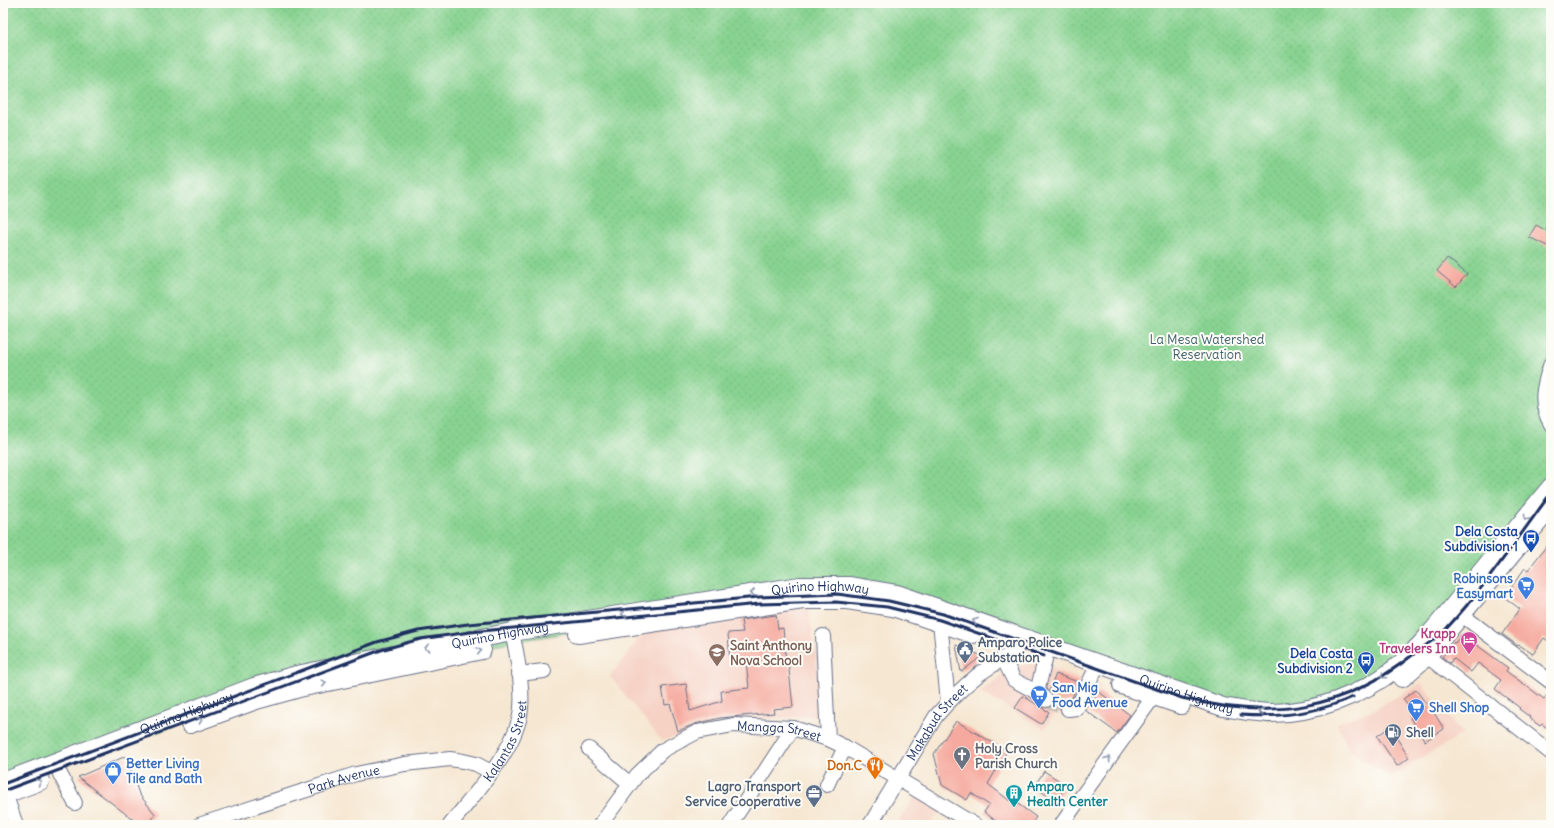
<svg xmlns="http://www.w3.org/2000/svg" width="1554" height="828" font-family="Delius,sans-serif">
  <defs>
    <pattern id="park-dots" width="8" height="8" patternUnits="userSpaceOnUse"><rect width="8" height="8" fill="#88d391"/><path d="M2 2h.1M6 6h.1" fill="none" stroke="#75b57f" stroke-width="1.8" stroke-linecap="round"/></pattern>
  </defs>
  <rect width="100%" height="100%" fill="#fdfcf7"/>
  <filter id="ink" filterUnits="userSpaceOnUse"><feTurbulence type="fractalNoise" baseFrequency=".025" numOctaves="2"/><feDisplacementMap in="SourceGraphic" scale="8" xChannelSelector="R" yChannelSelector="G"/><feConvolveMatrix kernelMatrix="1 2 1 2 8 2 1 2 1" color-interpolation-filters="sRGB"/></filter>
  <filter id="wash" filterUnits="userSpaceOnUse"><feTurbulence type="fractalNoise" baseFrequency=".012" numOctaves="4" result="noise"/><feDisplacementMap in="SourceGraphic" scale="16" xChannelSelector="R" yChannelSelector="G"/><feGaussianBlur stdDeviation="0.9" result="paint"/><feColorMatrix in="noise" values="0 0 0 0 0 0 0 0 0 0 0 0 0 0 0 0 0 1.4 0 .05"/><feComposite in="paint" operator="in"/></filter>
  <g filter="url(#wash)">
    <rect width="100%" height="100%" fill="#f6e7d2"/>
    <path fill="#f6d2c5" d="M808 605 816 658 822 715 726 721 662 741 610 676 646 629Z
      M1034 662 1101 687 1075 722 1056 712 1044 729 980 692 1012 668Z
      M1421 683 1462 734 1390 777 1349 750 1337 723 1373 710Z
      M917 794 941 810 930 825H896Z"/>
    <path fill="url(#park-dots)" stroke="#528178" d="M3 3H1551V496L1400 671 1269 719 894 601 802 594 390 662 298 682 3 787Z"/>
    <g id="blocks">
      <path fill="#f6aa9f" d="M1536 225 1551 233V239L1547 246 1529 237Z
        M1447 258 1467 274 1456 287 1437 271Z
        M1551 540V643L1544 638 1533 654 1519 645 1518 646 1502 634 1520 609 1504 597 1525 568 1528 570Z
        M776 615 778 629 783 628 786 661H788L793 707 773 709 774 713 720 718 695 724 678 731 670 704 665 705 662 687 686 684 690 711 722 701 721 691 749 688 746 662 730 663 728 633 743 632 741 620Z
        M1462 634 1508 668 1506 671 1544 699 1551 690V731L1542 724 1540 726 1529 718 1530 717 1519 709 1520 708 1495 689 1501 680 1478 663 1471 672 1453 658 1450 663 1442 657 1454 642 1455 643Z
        M956 645 982 656 961 672Z
        M1056 674 1078 682 1071 700 1063 702 1060 708 1052 705 1054 698 1049 691Z
        M1416 690 1428 706 1429 705 1444 729 1425 741 1410 718 1414 715 1403 699Z
        M1099 692 1130 715 1117 733 1085 710Z
        M1023 696 1049 712 1041 724 1015 708Z
        M956 721 1007 751 988 784 1010 801 1011 799 1036 817 1031 825H994L996 821 984 812 989 805 971 793 967 800 942 785 934 754Z
        M1390 727 1409 758 1397 766 1377 736Z
        M126 756 139 794 155 814 147 825H140L78 777Z
        M1044 771 1066 785 1056 801 1034 787Z"/>
    </g>
  </g>
  <g filter="url(#ink)">
    <use href="#blocks" fill-opacity="0" stroke="#686f87" stroke-width="1"/>
    <g fill="none" stroke-linecap="round" stroke-linejoin="round">
      <path stroke="#cac2bb" stroke-width="14" stroke-dasharray="14 7" stroke-linecap="butt" d="M1046 700 1068 709"/>
      <g stroke="#686f87" stroke-width="16">
        <g id="minor">
          <path d="M1551 363C1544 385 1538 403 1551 424"/>
          <path d="M1454 609 1551 682"/>
          <path d="M940 622 948 702"/>
          <path d="M823 636 828 739"/>
          <path d="M1421 650 1427 656 1551 753"/>
          <path d="M1003 658 1014 680 1040 694"/>
          <path d="M519 674 544 671"/>
          <path d="M1046 700 1040 694 1038 688 1048 647"/>
          <path d="M1068 709 1077 708 1098 664"/>
          <path d="M589 749 630 784"/>
          <path d="M60 774 75 803"/>
          <path d="M827 785 845 747"/>
          <path d="M3 787 16 825"/>
          <path id="s1" d="M199 825 356 774 405 764 450 759 463 761 476 764 491 772"/>
          <path id="s2" d="M450 825C474 794 518 748 521 708 523 687 517 653 512 632"/>
          <path id="s3" d="M600 825 637 775 663 750 697 732 733 725 793 728 828 739 845 747 975 825"/>
          <path d="M730 825 793 728"/>
          <path id="s4" d="M870 825 936 716C949 701 963 687 978 675 994 663 1013 655 1025 639"/>
          <path d="M1061 825 1154 696 1156 688"/>
        </g>
      </g>
      <g stroke="#686f87" stroke-width="20">
        <g id="major">
          <path d="M578 634 803 600H847L893 607 973 634"/>
          <path d="M1402 678 1427 656 1551 507"/>
          <path d="M1122 685 1181 705"/>
          <path d="M190 724 256 700 299 688 482 650"/>
          <path id="s5" d="M3 782 254 687 297 675 379 658 512 632 800 586H850L897 594 1223 707C1238 710 1253 712 1268 713 1313 714 1363 695 1397 667 1424 644 1446 615 1468 588 1496 554 1523 521 1551 487"/>
          <path d="M3 795 40 781"/>
        </g>
      </g>
      <use href="#minor" stroke="#fff" stroke-width="14"/>
      <use href="#major" stroke="#fff" stroke-width="18"/>
      <path stroke="#1b2f5e" stroke-width="3" d="M1241 715C1279 718 1317 713 1353 697
        M3 784 377 642 418 631 468 624 759 597 837 594 889 601 943 614 1182 698C1271 720 1342 712 1415 653 1425 646 1437 638 1446 629 1485 587 1517 539 1551 493
        M3 791 381 650 420 639 471 632 759 604 836 602 887 607 940 620 1044 656"/>
    </g>
    <defs><path id="oneway-chevron" d="M-2-3.5L2.5 0L-2 3.5" fill="none" stroke-width="1.6" stroke-linecap="round" stroke-linejoin="round"/></defs>
    <g stroke="#8d97ae">
      <use href="#oneway-chevron" transform="translate(1526 518) rotate(130)"/>
      <use href="#oneway-chevron" transform="translate(753 593) rotate(171)"/>
      <use href="#oneway-chevron" transform="translate(624 614) rotate(171)"/>
      <use href="#oneway-chevron" transform="translate(975 621) rotate(-160)"/>
      <use href="#oneway-chevron" transform="translate(427 648) rotate(169)"/>
      <use href="#oneway-chevron" transform="translate(479 651) rotate(-11)"/>
      <use href="#oneway-chevron" transform="translate(1383 676) rotate(146)"/>
      <use href="#oneway-chevron" transform="translate(324 683) rotate(-12)"/>
      <use href="#oneway-chevron" transform="translate(1261 712) rotate(-176)"/>
      <use href="#oneway-chevron" transform="translate(200 720) rotate(-20)"/>
      <use href="#oneway-chevron" transform="translate(1108 759) rotate(-54)"/>
      <use href="#oneway-chevron" transform="translate(39 782) rotate(-21)"/>
    </g>
  </g>
  <defs>
    <g id="bus-pin" transform="scale(0.9)"><path d="M0 17L-7.5 6A9.5 9.5 0 1 1 7.5 6Z" fill="#1a4fb4" stroke="#fdfcf7"/><path d="M-5-6H5V4H4V6H2V4H-2V6H-4V4H-5ZM-3.5-4V0h7V-4ZM-3.5 1.2v1.5H-2V1.2ZM2 1.2v1.5H3.5V1.2Z" fill="#fff"/></g>
    <g id="supermarket-pin" transform="scale(0.9)"><path d="M0 17L-7.5 6A9.5 9.5 0 1 1 7.5 6Z" fill="#3f7fe0" stroke="#fdfcf7"/><path d="M-6-5.5h2.5l.6 2H6L4.5 2H-2.5L-4.4-4H-6ZM-1.5 3.2a1.3 1.3 0 1 0 .1 0ZM3 3.2a1.3 1.3 0 1 0 .1 0Z" fill="#fff"/></g>
    <g id="hotel-pin" transform="scale(0.9)"><path d="M0 17L-7.5 6A9.5 9.5 0 1 1 7.5 6Z" fill="#d1479c" stroke="#fdfcf7"/><path d="M-6-4.5h1.5V1H6V5H4.5V3h-9V5H-6ZM-4 0a1.8 1.8 0 1 1 3.6 0ZM.5 0V-2.5h3Q6-2.5 6 0Z" fill="#fff"/></g>
    <g id="civic-pin" transform="scale(0.9)"><path d="M0 17L-7.5 6A9.5 9.5 0 1 1 7.5 6Z" fill="#5c6f8a" stroke="#fdfcf7"/><path d="M-.6-6.5H3V-4.5H.6V-3L4-1V1h2V6H-6V1h2V-1L-.6-3ZM-1.2 2.5V6h2.4V2.5Z" fill="#fff"/></g>
    <g id="school-pin" transform="scale(0.9)"><path d="M0 17L-7.5 6A9.5 9.5 0 1 1 7.5 6Z" fill="#8d6e63" stroke="#fdfcf7"/><path d="M0-5L7-2L0 1L-7-2ZM-4 1L0 2.5L4 1V4Q0 6-4 4Z" fill="#fff"/></g>
    <g id="fuel-pin" transform="scale(0.9)"><path d="M0 17L-7.5 6A9.5 9.5 0 1 1 7.5 6Z" fill="#5c6f8a" stroke="#fdfcf7"/><path d="M-5.5-6h7V0h2V4h1.3V-2.5L3-4.5l.8-.8L6-3V5H2.5V1h-1V6h-7ZM-4.2-4.7v3.2H.2V-4.7Z" fill="#fff"/></g>
    <g id="church-pin" transform="scale(0.9)"><path d="M0 17L-7.5 6A9.5 9.5 0 1 1 7.5 6Z" fill="#6b7280" stroke="#fdfcf7"/><path d="M-1.2-6h2.4v3.5h3.3v2.4h-3.3V6h-2.4V-.1h-3.3v-2.4h3.3Z" fill="#fff"/></g>
    <g id="restaurant-pin" transform="scale(0.9)"><path d="M0 17L-7.5 6A9.5 9.5 0 1 1 7.5 6Z" fill="#e8710a" stroke="#fdfcf7"/><path d="M-5-6h1v4h1v-4h1v4h1v-4h1v5L-1.5 .5V6h-2V.5L-5-1ZM5-6V6H3V1.5H1.5Q1.5-4 5-6Z" fill="#fff"/></g>
    <g id="shop-pin" transform="scale(0.9)"><path d="M0 17L-7.5 6A9.5 9.5 0 1 1 7.5 6Z" fill="#3f7fe0" stroke="#fdfcf7"/><path d="M-5-2.5h2.3a2.7 3.5 0 0 1 5.4 0H5L5.5 6h-11ZM-1.5-2.5h3a1.5 2.3 0 0 0-3 0Z" fill="#fff"/></g>
    <g id="office-pin" transform="scale(0.9)"><path d="M0 17L-7.5 6A9.5 9.5 0 1 1 7.5 6Z" fill="#5c6f8a" stroke="#fdfcf7"/><path d="M-6-3h4V-5.5h4V-3h4V5H-6ZM-1-4.5V-3h2v-1.5ZM-6 0V1H6V0Z" fill="#fff"/></g>
    <g id="building-pin" transform="scale(0.9)"><path d="M0 17L-7.5 6A9.5 9.5 0 1 1 7.5 6Z" fill="#0f9aa8" stroke="#fdfcf7"/><path d="M-4-6H4V6H1V3H-1V6H-4ZM-2.5-4.3h1.7v1.8h-1.7ZM.8-4.3h1.7v1.8H.8ZM-2.5-1h1.7V.8h-1.7ZM.8-1h1.7V.8H.8Z" fill="#fff"/></g>
  </defs>
  <g fill-rule="evenodd">
    <use href="#bus-pin" x="1531" y="538"/>
    <use href="#supermarket-pin" x="1526" y="585"/>
    <use href="#hotel-pin" x="1469" y="640"/>
    <use href="#civic-pin" x="965" y="649"/>
    <use href="#school-pin" x="717" y="652"/>
    <use href="#bus-pin" x="1366" y="660"/>
    <use href="#supermarket-pin" x="1039" y="694"/>
    <use href="#supermarket-pin" x="1416" y="707"/>
    <use href="#fuel-pin" x="1393" y="732"/>
    <use href="#church-pin" x="962" y="755"/>
    <use href="#restaurant-pin" x="875" y="765"/>
    <use href="#shop-pin" x="113" y="770"/>
    <use href="#office-pin" x="814" y="793"/>
    <use href="#building-pin" x="1014" y="793"/>
  </g>
  <g text-anchor="middle" stroke-width="4" stroke-linejoin="round" paint-order="stroke">
    <g font-size="13" fill="#3c606d" stroke="#fdfcf7">
      <text x="1207" y="344">La Mesa Watershed<tspan x="1207" dy="15">Reservation</tspan></text>
    </g>
    <g font-size="13" font-weight="bold" fill="#164399" stroke="#fdfcf7" text-anchor="end">
      <text x="1518" y="536">Dela Costa<tspan x="1518" dy="15">Subdivision 1</tspan></text>
      <text x="1353" y="658">Dela Costa<tspan x="1353" dy="15">Subdivision 2</tspan></text>
    </g>
    <g font-size="13" font-weight="bold" fill="#366cbe" stroke="#fdfcf7" text-anchor="start">
      <text x="1513" y="583" text-anchor="end">Robinsons<tspan x="1513" dy="15">Easymart</tspan></text>
      <text x="1052" y="692">San Mig<tspan x="1052" dy="15">Food Avenue</tspan></text>
      <text x="1429" y="712">Shell Shop</text>
      <text x="126" y="768">Better Living<tspan x="126" dy="15">Tile and Bath</tspan></text>
    </g>
    <g font-size="13" fill="#1b2f5e" stroke="#fdfcf7">
      <text dy="5" stroke="none"><textPath href="#s5" startOffset="844">Quirino Highway</textPath></text>
      <text dy="5" stroke="none"><textPath href="#s5" startOffset="520">Quirino Highway</textPath></text>
      <text dy="5" stroke="none"><textPath href="#s5" startOffset="1228">Quirino Highway</textPath></text>
      <text dy="5" stroke="none"><textPath href="#s5" startOffset="196">Quirino Highway</textPath></text>
      <text dy="5" stroke="none"><textPath href="#s4" startOffset="123">Makabud Street</textPath></text>
      <text dy="5" stroke="none"><textPath href="#s3" startOffset="220">Mangga Street</textPath></text>
      <text dy="5" stroke="none"><textPath href="#s2" startOffset="102">Kalantas Street</textPath></text>
      <text dy="5" stroke="none"><textPath href="#s1" startOffset="152">Park Avenue</textPath></text>
    </g>
    <g font-size="13" font-weight="bold" fill="#b23c85" stroke="#fdfcf7" text-anchor="end">
      <text x="1456" y="638">Krapp<tspan x="1456" dy="15">Travelers Inn</tspan></text>
    </g>
    <g font-size="13" font-weight="bold" fill="#4e5e75" stroke="#fdfcf7" text-anchor="start">
      <text x="978" y="647">Amparo Police<tspan x="978" dy="15">Substation</tspan></text>
      <text x="1406" y="737">Shell</text>
      <text x="801" y="791" text-anchor="end">Lagro Transport<tspan x="801" dy="15">Service Cooperative</tspan></text>
    </g>
    <g font-size="13" font-weight="bold" fill="#785e54" stroke="#fdfcf7" text-anchor="start">
      <text x="730" y="650">Saint Anthony<tspan x="730" dy="15">Nova School</tspan></text>
    </g>
    <g font-size="13" font-weight="bold" fill="#5b616d" stroke="#fdfcf7" text-anchor="start">
      <text x="975" y="753">Holy Cross<tspan x="975" dy="15">Parish Church</tspan></text>
    </g>
    <g font-size="13" font-weight="bold" fill="#c56008" stroke="#fdfcf7" text-anchor="end">
      <text x="862" y="770">Don.C</text>
    </g>
    <g font-size="13" font-weight="bold" fill="#0d838f" stroke="#fdfcf7" text-anchor="start">
      <text x="1027" y="791">Amparo<tspan x="1027" dy="15">Health Center</tspan></text>
    </g>
  </g>
  <rect width="1554" height="828" fill="none" stroke="#fdfcf7" stroke-width="16"/>
</svg>
